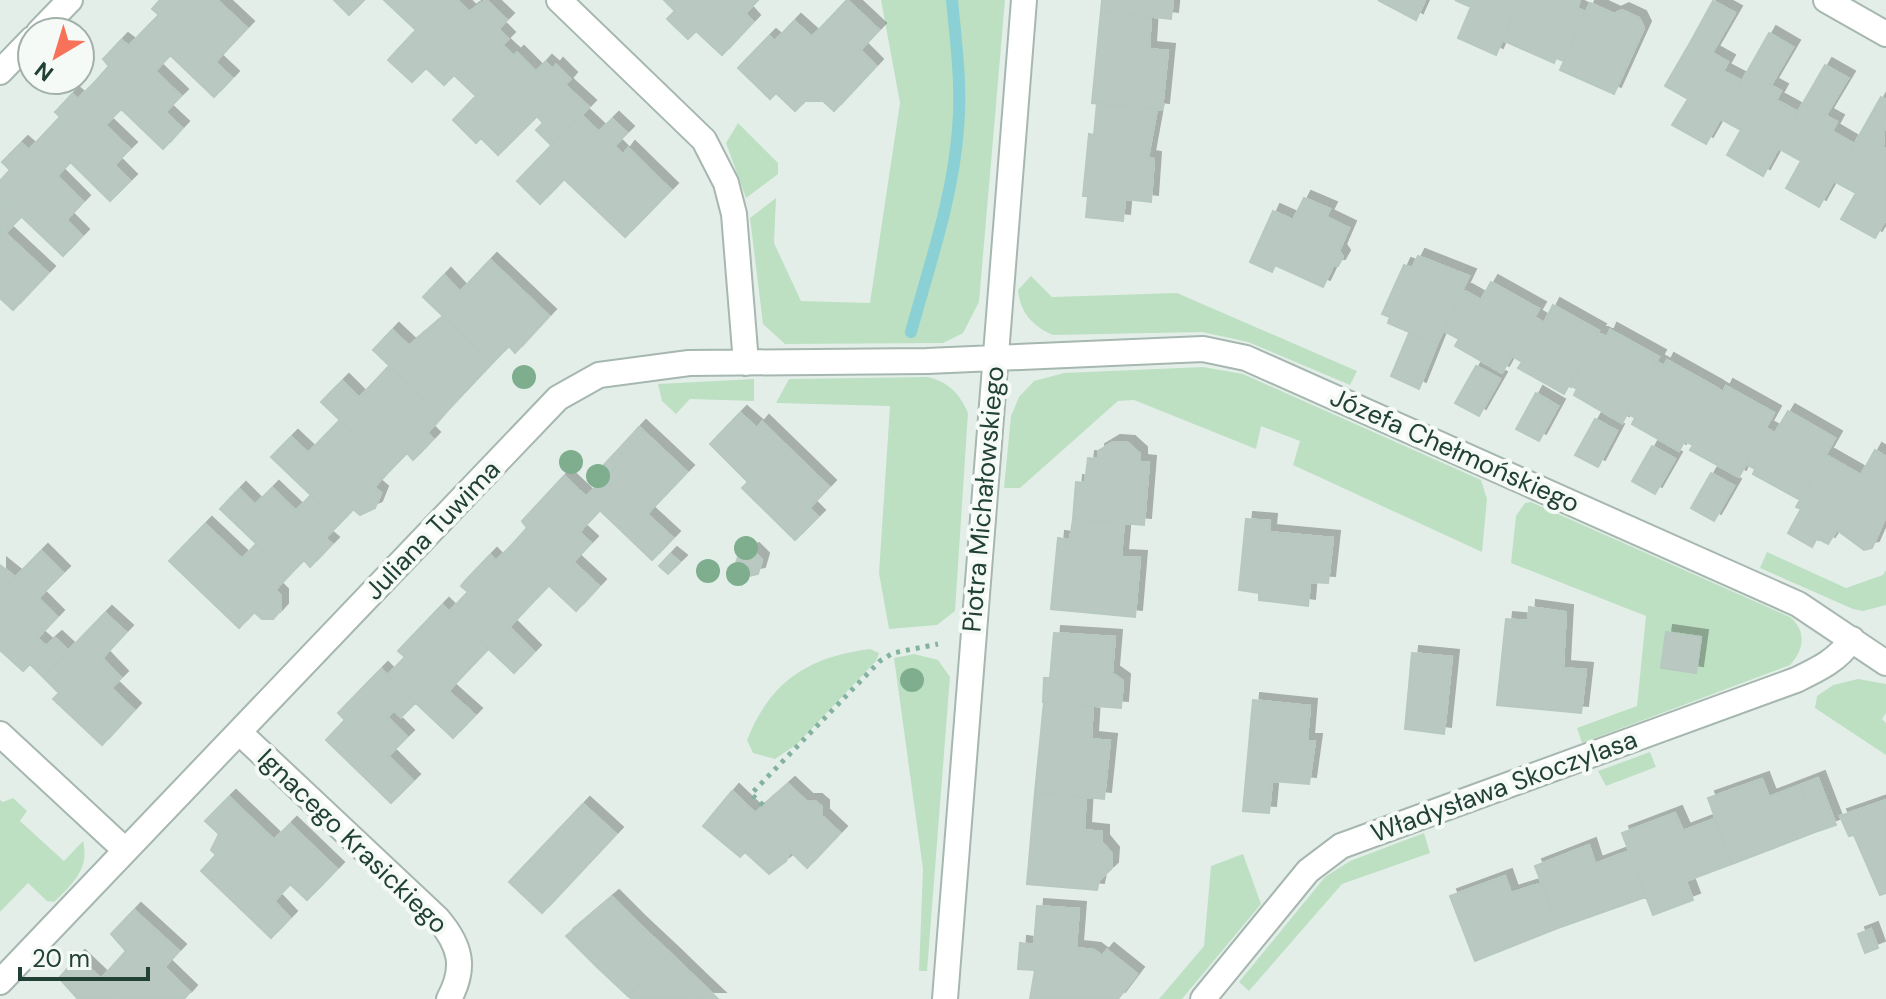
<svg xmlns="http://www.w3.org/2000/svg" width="1886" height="999" font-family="'DM Sans',sans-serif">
  <defs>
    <filter id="shadow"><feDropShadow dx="7" dy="-7" stdDeviation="0" flood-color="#0004"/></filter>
  </defs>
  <rect width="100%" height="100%" fill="#e4eee9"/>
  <path fill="#bde0c3" d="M881 0H1005L979 302 963 333 943 343 785 344 763 324 750 218 776 198 774 243 801 301 870 303 900 103Z
    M738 123 778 163V174L746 198 726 143Z
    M1031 276 1052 297 1177 293 1357 371 1350 385 1248 342 1202 332 1053 335C1032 326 1020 312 1018 290Z
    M1203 367 1243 374 1481 480 1487 499 1482 552 1293 465 1300 441 1261 426 1256 449 1134 400 1118 401 1020 488H1004L1011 416 1019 397 1034 381 1064 373Z
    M927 377C948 381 960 394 968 413L955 611 937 625 889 629 879 573 890 406 776 403 789 379Z
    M754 379V401L690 399 676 414 662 401 658 384Z
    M1531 502 1790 617C1807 631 1804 650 1790 665L1582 743 1577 728 1637 706 1646 616 1511 563 1516 516 1525 503Z
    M1767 552 1846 588 1883 575 1886 570V605L1863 611 1853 609 1760 568Z
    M870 649 879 653 876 661 797 744 775 759 753 753 747 740C771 680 809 657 870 649Z
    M914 654 938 660 950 677 927 971H919L923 869 894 658Z
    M1858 679 1886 684V713L1882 719 1886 723V755L1815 708 1817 696 1833 685Z
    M1650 752 1656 767 1606 786 1598 771Z
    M13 798 27 811 20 821 64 861 83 841C90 869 72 884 54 902L47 901 28 883 0 912V800L3 802Z
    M1424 833 1430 853 1342 884 1249 991 1239 982 1325 877 1350 861Z
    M1243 854 1261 904 1182 999H1159L1204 946 1211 866Z"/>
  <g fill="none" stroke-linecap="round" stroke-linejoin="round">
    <path stroke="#8ad0d5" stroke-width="12" d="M911 332C929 266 953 198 958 129 962 86 956 43 952 0"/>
  </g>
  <path fill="#b9c9c2" stroke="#b6c8bf" stroke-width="2" filter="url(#shadow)" d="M160 0H217L247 28 215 62 232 78 214 97 144 30 159 15 152 9Z
    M334 0H364L349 15Z
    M384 0H444L416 30Z
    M444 0H457L469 12 486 0 507 20 498 29 508 39 502 45 514 56 476 96 454 75 444 85 426 68 412 82 388 60Z
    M664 0H758L745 13 753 22 722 55 696 31 688 39 667 19 675 11Z
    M847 0 879 30 860 50 876 66 834 111 823 101H805L795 111 776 93 770 99 738 68 769 36 775 41 794 21 812 37Z
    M1102 0H1173L1171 19 1101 11Z
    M1378 0H1425L1416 20Z
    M1455 0H1520L1496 55 1458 38 1471 7Z
    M1520 0H1580L1577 8 1585 12 1564 61 1556 58 1554 63 1502 40Z
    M1713 1 1735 13 1712 53 1691 41Z
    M1590 3 1614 14 1622 10 1639 18 1644 28 1614 94 1560 70Z
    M1101 11 1151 17 1149 49 1168 51 1162 110 1092 103Z
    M144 30 170 55 155 71 181 96 165 112 182 128 163 149 94 83 109 66 103 59 107 55 121 40 129 46Z
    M1769 33 1793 47 1771 85 1747 72Z
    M1691 41 1728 62 1723 71 1742 81 1706 144 1672 125 1688 99 1665 86Z
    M517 53 536 72 545 62 553 69 556 65 570 79 565 85 589 107 552 146 536 130 543 123 537 116 498 155 481 138 476 143 453 120Z
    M1825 65 1848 78 1826 115 1803 103Z
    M1747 72 1781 91 1776 100 1798 112 1763 176 1727 155 1741 130 1721 119Z
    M94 83 121 109 105 125 130 149 114 165 130 181 110 201 43 135 60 117 55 112 59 108 72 94 78 99Z
    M1881 97 1886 100 1883 147 1860 134Z
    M1097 103 1157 109 1148 158 1154 159 1151 202 1125 199 1123 221 1086 217 1088 196H1083L1089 134 1094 135Z
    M1803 103 1837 122 1832 131 1854 144 1819 207 1786 188 1801 161 1778 148Z
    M581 115 599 132 612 119 627 133 614 146 623 155 628 148 671 190 625 237 564 179 540 204 517 181Z
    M1860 134 1886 149V219L1875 238 1841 219 1856 193 1834 181Z
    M43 135 70 162 57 176 83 202 66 220 82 236 63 256 0 196V181L10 170 2 162 21 143 29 150Z
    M0 196 21 217 5 233 48 273 13 310 0 298Z
    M1304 198 1330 209 1326 217 1349 228 1339 251 1343 257 1338 266H1333L1323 287 1275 265 1272 272 1250 262 1273 211 1293 220Z
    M1418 256 1469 276 1437 344 1388 323 1390 317 1382 314 1404 265 1412 268Z
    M490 260 549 316 515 353 509 346 492 363 423 297 444 275 460 292Z
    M1491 282 1539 309 1502 373 1455 346 1459 339 1444 331 1463 290 1481 300Z
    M1553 305 1599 331 1564 394 1518 368 1522 362 1512 356 1534 317 1544 323Z
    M443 317 492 363 442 416 373 350 392 330 409 346Z
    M1610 330 1659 357 1622 423 1574 395 1577 389 1570 385 1599 333 1607 337Z
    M1409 333 1437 344 1419 389 1391 376Z
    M1667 360 1715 387 1679 451 1632 424 1635 418 1627 413 1657 362 1664 366Z
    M389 366 442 416 427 433 433 439 418 455 413 460 407 453 391 469 321 402 342 381 359 398Z
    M1476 366 1500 379 1479 416 1455 403Z
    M1726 386 1774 413 1739 477 1690 450 1693 445 1685 441 1715 387 1723 392Z
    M1536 393 1558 406 1539 441 1516 429Z
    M1788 411 1835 438 1800 500 1753 474 1755 469 1746 464 1766 428 1775 433Z
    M740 413 757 428 762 422 829 487 809 508 818 517 795 540 742 488 748 482 710 444Z
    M1595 419 1617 431 1598 467 1575 455Z
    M340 420 391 469 374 487 381 493 375 508 360 515 353 509 340 523 271 457 291 437 308 453Z
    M639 427 687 472 647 514 673 538 652 560 586 497 625 457 618 450Z
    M1113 442 1128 443 1140 454V462L1149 463 1144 525 1073 519 1076 482 1085 483 1088 458 1098 459V451Z
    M1652 446 1675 459 1655 494 1632 481Z
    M618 450 625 457 607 475 600 469Z
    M1875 450 1886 457V516L1872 548 1864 550 1837 530 1828 544 1817 538 1812 547 1788 533 1801 509 1796 507 1826 455 1861 475Z
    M1711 473 1734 486 1714 521 1691 508Z
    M564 476 600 510 579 532 591 543 573 562 599 586 576 611 509 548 527 528 522 521Z
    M272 488 296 511 311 495 340 523 325 538 332 544 310 567 304 560 289 575 220 509 239 489 255 505Z
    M1073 519 1124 523 1121 557 1140 558 1135 617 1051 609 1058 538 1070 540Z
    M1246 519 1270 521 1269 532 1333 538 1328 583 1310 582 1308 606 1259 600V593L1239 590Z
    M205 524 242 559 256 544 289 575 275 590 281 596V610L273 619H262L254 612 239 628 169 561Z
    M509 548 549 585 509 627 534 652 514 673 449 612 468 592 461 586 465 581 490 555 496 561Z
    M752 550 762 560 758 574 745 577 735 567 739 553Z
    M41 551 63 573 38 598 57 617 37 638 46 646 55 638 69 651 43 677 30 664 23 671 0 650V593Z
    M670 554 680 562 668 574 659 566Z
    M0 565 15 577 0 593Z
    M442 605 488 649 448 691 475 715 453 738 387 676 405 657 398 651Z
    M1529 607 1566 612 1563 668 1586 670 1581 713 1497 705 1506 619 1528 621Z
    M105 613 126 632 102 658 121 678 111 688 134 710 102 745 53 699 59 693 43 677Z
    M1666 632 1701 637 1696 673 1661 668Z
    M1054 633 1115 637 1112 673 1123 681 1121 708 1043 702 1044 678H1050Z
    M1412 653 1452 657 1444 734 1405 729Z
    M381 669 415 703 401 717 394 710 387 717 407 737 388 756 413 781 391 803 326 740 345 720 338 713Z
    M1253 700 1310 706 1307 741H1315L1309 784 1272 781 1269 813 1243 811Z
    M1044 702 1093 706 1091 739 1110 741 1104 799 1035 792Z
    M1818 778 1836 825 1818 831 1800 785Z
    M1762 779 1769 797 1800 785 1818 831 1732 864 1708 798Z
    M788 784 806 801H815L822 807V816L840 833 807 868 790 851 786 861 769 874 745 852 740 857 703 826 732 791 755 813Z
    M1035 792 1086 796 1084 830 1102 832V842L1112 854 1111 869 1099 880 1097 890 1027 884Z
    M229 797 274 840 290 824 337 869 307 900 290 884 274 901 290 918 271 938 201 871 216 855 211 850 219 834 205 821Z
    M1886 800V893L1880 895 1854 835 1849 836 1840 816Z
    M583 804 616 834 542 913 509 882Z
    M1675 813 1683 831 1714 819 1732 864 1686 881 1693 900 1653 915 1622 833Z
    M1589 845 1595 864 1629 851 1646 897 1558 928 1535 866Z
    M1505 876 1511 893 1542 883 1558 928 1475 961 1450 896Z
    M612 897 639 924 598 968 566 936Z
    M1037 906 1079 909 1076 948 1094 950 1102 956 1107 950 1137 974 1118 999H1030L1035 970 1018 969 1020 943 1034 945Z
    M134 910 179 951 164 967 190 992 184 999H122L101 979 126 951 111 934Z
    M639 924 670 953 628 996 598 968Z
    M1871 929 1878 948 1865 953 1858 934Z
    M670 953 700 982 683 999H632L628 996Z
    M78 957 101 979 122 999H78L59 978Z
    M700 982 718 999H683Z"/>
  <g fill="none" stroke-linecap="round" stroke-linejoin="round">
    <g stroke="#a6b7b0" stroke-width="28">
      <path id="minor" d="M559 0 704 140 726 183 734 214 746 363
        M1826 0 1886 34
        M39 32 70 0
        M0 72 32 39
        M239 732 438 919C461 946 466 968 449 999
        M0 734 125 850
        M0 982 558 398 599 375 689 363 927 361 1203 349 1246 358 1798 604 1886 663
        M945 999 1024 0
        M1203 999 1308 871 1341 846 1796 680C1819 669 1838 660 1852 639"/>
    </g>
    <path stroke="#83b3a0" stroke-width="5" stroke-dasharray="4 6" stroke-linecap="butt" d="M763 805 751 794 880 661 893 653 938 644"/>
    <use href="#minor" stroke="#fff" stroke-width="24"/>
  </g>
  <g fill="#7eae8d">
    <circle cx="524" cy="377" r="12"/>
    <circle cx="571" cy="462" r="12"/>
    <circle cx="598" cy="476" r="12"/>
    <circle cx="746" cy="548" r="12"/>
    <circle cx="708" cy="571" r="12"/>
    <circle cx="738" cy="574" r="12"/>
    <circle cx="912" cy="680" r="12"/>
  </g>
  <g text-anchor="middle" stroke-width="8" stroke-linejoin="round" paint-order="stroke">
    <g font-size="26" fill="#224136" stroke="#f5faf7">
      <text transform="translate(1455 450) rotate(24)" y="9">Józefa Chełmońskiego</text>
      <text transform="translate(983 499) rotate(-85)" y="9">Piotra Michałowskiego</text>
      <text transform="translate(432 530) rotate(-46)" y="9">Juliana Tuwima</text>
      <text transform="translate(1504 786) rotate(-20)" y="9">Władysława Skoczylasa</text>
      <text transform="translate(353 841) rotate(44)" y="9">Ignacego Krasickiego</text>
    </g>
  </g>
  <g transform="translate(56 56) rotate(218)"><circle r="38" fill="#f5faf7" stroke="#a1b0aa" stroke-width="2"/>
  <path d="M0-6L14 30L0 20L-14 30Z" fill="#f87259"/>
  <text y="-12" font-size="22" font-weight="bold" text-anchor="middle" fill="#224136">N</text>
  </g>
  <path d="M20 967v12h128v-12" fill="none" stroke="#224136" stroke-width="4"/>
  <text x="32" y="967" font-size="24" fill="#224136" stroke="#f5faf7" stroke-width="6" paint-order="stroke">20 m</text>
</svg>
